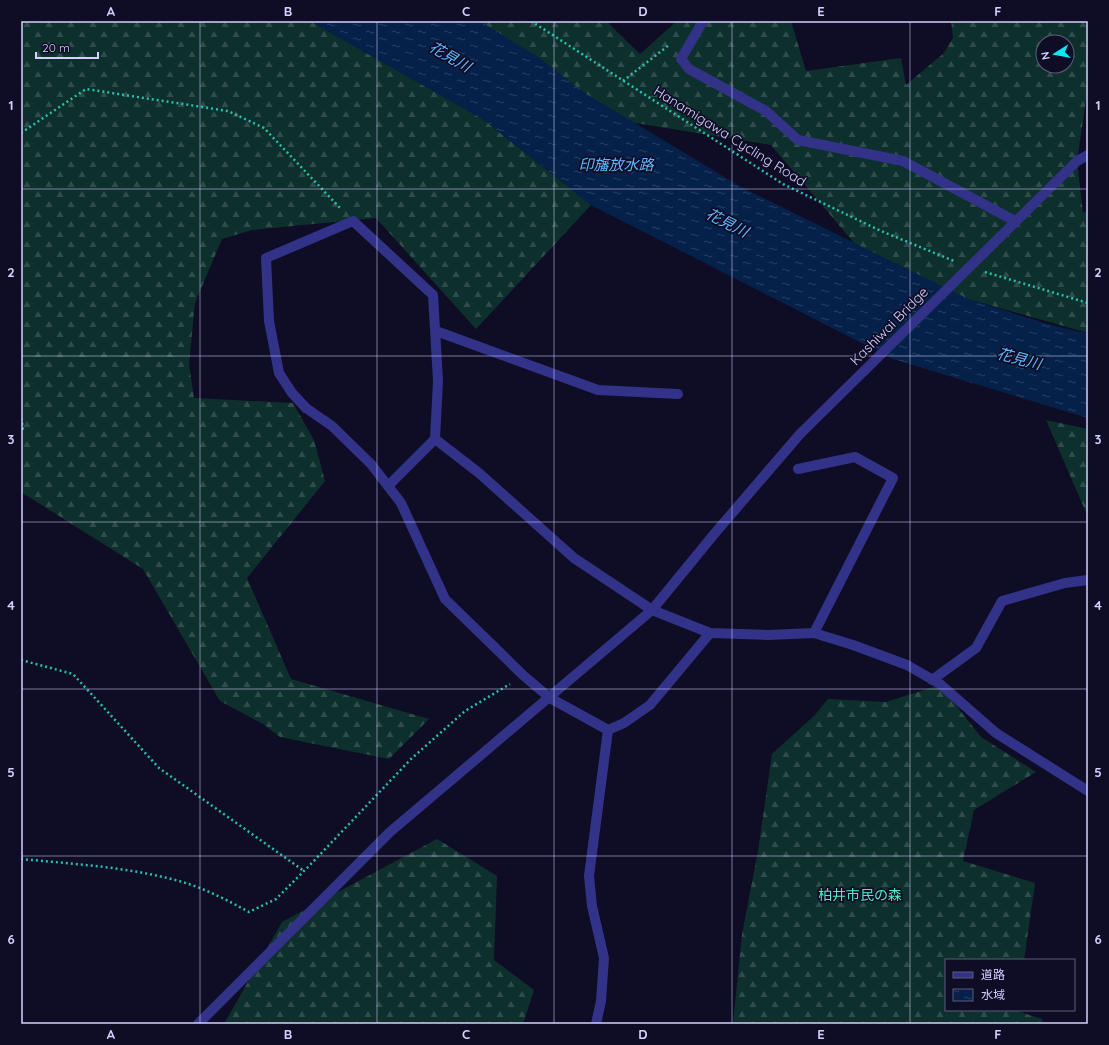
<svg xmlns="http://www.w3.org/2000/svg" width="1109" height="1045" font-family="Quicksand,'Noto Sans JP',sans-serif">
  <defs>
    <pattern id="forest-firs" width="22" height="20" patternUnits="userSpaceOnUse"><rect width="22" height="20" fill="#0e302d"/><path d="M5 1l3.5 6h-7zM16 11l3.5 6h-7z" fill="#304d4c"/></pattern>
    <pattern id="water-ripples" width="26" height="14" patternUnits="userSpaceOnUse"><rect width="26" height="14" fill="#062149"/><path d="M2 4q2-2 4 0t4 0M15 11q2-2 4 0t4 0" fill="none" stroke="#294064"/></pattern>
  </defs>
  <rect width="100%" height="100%" fill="#0f0c25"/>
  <path fill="url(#forest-firs)" fill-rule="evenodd" d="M21 21H310L484 120 591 205 476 329 376 218 252 230 222 239 195 303 189 364 194 398 293 403 314 440 325 481 247 578 291 679 429 719 389 759 280 737 263 724 220 701 143 569 21 492Z
    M471 21H609L610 25 640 54 677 21H791L806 71 901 58 906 85 944 53 953 38 951 21H1088V86L1077 161 1083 213 1088 210V333L968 299 855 244 771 145 635 123 533 67ZM1043 42H1067V66H1043Z
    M1046 420 1088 429V517Z
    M940 685 981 737 1036 772 974 810 963 861 1035 883 1024 960H946V1010H1014L1042 1019 1043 1024H733L742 934 758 851 772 754 815 715 828 699 886 702Z
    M437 839 497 876 494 960 534 990 523 1024H224L282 922Z"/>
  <path fill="url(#water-ripples)" d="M310 21H480L538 57 585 93 741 187 968 299 1044 323 1088 334V418L893 359 591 205 484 120Z"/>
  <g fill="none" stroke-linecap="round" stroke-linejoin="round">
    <path stroke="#22c1b2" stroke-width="2.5" stroke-dasharray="2 3" stroke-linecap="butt" d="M531 21 783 184 881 231 954 261
      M623 81 669 45
      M21 133 86 89 228 111 264 128 341 209
      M985 272 1088 303
      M21 418 23 428 21 431
      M21 660 73 674 159 768 304 871
      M21 859C74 864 128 867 179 881 204 888 227 900 249 912L276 899 310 865 411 759 465 711 510 684"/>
    <path stroke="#323289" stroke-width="10" d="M306 408 332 426 371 464 401 503 445 599 524 676 550 698"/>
    <path stroke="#323289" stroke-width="10" d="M703 21 681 59 689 69 766 111 798 140 903 161 1015 221
      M436 331 598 390 678 394
      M306 408 292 393 279 373 269 321 266 258 353 221 433 295 438 381 435 439 479 473 574 558 652 610 710 633 768 635 814 633 853 645 907 665 940 684 996 733 1088 791
      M798 469 855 457 893 478 814 633
      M388 486 435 439
      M932 680 976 648 1002 601 1065 583 1088 580
      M550 698 608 730 624 723 650 705 710 633
      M596 1024 601 1001 604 958 592 906 589 876 608 730"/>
    <path stroke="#323289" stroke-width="10" d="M999 238 1077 161 1088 155
      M198 1024 390 832 652 610 715 533 800 434"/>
    <path stroke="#323289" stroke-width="10" d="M800 434 999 238"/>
  </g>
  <path fill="none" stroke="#d4d0ff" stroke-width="1" stroke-opacity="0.55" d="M200 21V1024M377 21V1024M554 21V1024M732 21V1024M910 21V1024M21 189H1088M21 356H1088M21 522H1088M21 689H1088M21 856H1088"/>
  <g text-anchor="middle" stroke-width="3.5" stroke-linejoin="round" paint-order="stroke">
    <g font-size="14" fill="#d4d0ff" stroke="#0f0c25">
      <text transform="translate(730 136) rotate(32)" y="5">Hanamigawa Cycling Road</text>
      <text transform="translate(889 326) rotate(-45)" y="5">Kashiwai Bridge</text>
    </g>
    <g font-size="14" fill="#4febbf" stroke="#0f0c25">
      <text x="860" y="900">柏井市民の森</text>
    </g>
    <g font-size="15" font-style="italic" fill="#5ebaff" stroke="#0f0c25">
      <text transform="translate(450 57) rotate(30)" y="5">花見川</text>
      <text x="616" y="170">印旛放水路</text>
      <text transform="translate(727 223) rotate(27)" y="5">花見川</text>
      <text transform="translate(1019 359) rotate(15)" y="5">花見川</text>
    </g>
  </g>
  <rect width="1109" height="1045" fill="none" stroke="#0f0c25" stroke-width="44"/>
  <rect x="945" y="959" width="130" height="52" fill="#0f0c25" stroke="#5e5a7c"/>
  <rect x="953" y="972" width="20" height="6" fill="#323289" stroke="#5e5a7c"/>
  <text x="981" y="979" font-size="12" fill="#d4d0ff">道路</text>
  <rect x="953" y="989" width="20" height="12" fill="url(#water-ripples)" stroke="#5e5a7c"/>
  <text x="981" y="999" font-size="12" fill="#d4d0ff">水域</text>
  <g transform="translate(1055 54) rotate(259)"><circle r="19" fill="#0f0c25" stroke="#5e5a7c"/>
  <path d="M0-3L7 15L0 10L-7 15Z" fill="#00ebfb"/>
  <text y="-6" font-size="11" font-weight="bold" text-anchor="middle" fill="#d4d0ff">N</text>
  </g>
  <path d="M36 52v6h62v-6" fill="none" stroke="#d4d0ff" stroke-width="2"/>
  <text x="42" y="52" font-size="12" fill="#d4d0ff" stroke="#0f0c25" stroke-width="3" paint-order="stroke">20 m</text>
  <rect x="22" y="22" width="1065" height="1001" fill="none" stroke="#d4d0ff" stroke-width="1.5"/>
  <g font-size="13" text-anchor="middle" font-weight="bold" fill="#d4d0ff">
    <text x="111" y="16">A</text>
    <text x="288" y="16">B</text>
    <text x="466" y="16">C</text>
    <text x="643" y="16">D</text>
    <text x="821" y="16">E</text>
    <text x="998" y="16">F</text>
    <text x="11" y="110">1</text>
    <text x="1098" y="110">1</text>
    <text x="11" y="277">2</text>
    <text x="1098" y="277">2</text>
    <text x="11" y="444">3</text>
    <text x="1098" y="444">3</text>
    <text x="11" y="610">4</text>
    <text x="1098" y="610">4</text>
    <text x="11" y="777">5</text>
    <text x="1098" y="777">5</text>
    <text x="11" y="944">6</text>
    <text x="1098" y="944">6</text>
    <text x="111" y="1039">A</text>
    <text x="288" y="1039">B</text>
    <text x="466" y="1039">C</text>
    <text x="643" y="1039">D</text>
    <text x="821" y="1039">E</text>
    <text x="998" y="1039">F</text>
  </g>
</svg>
